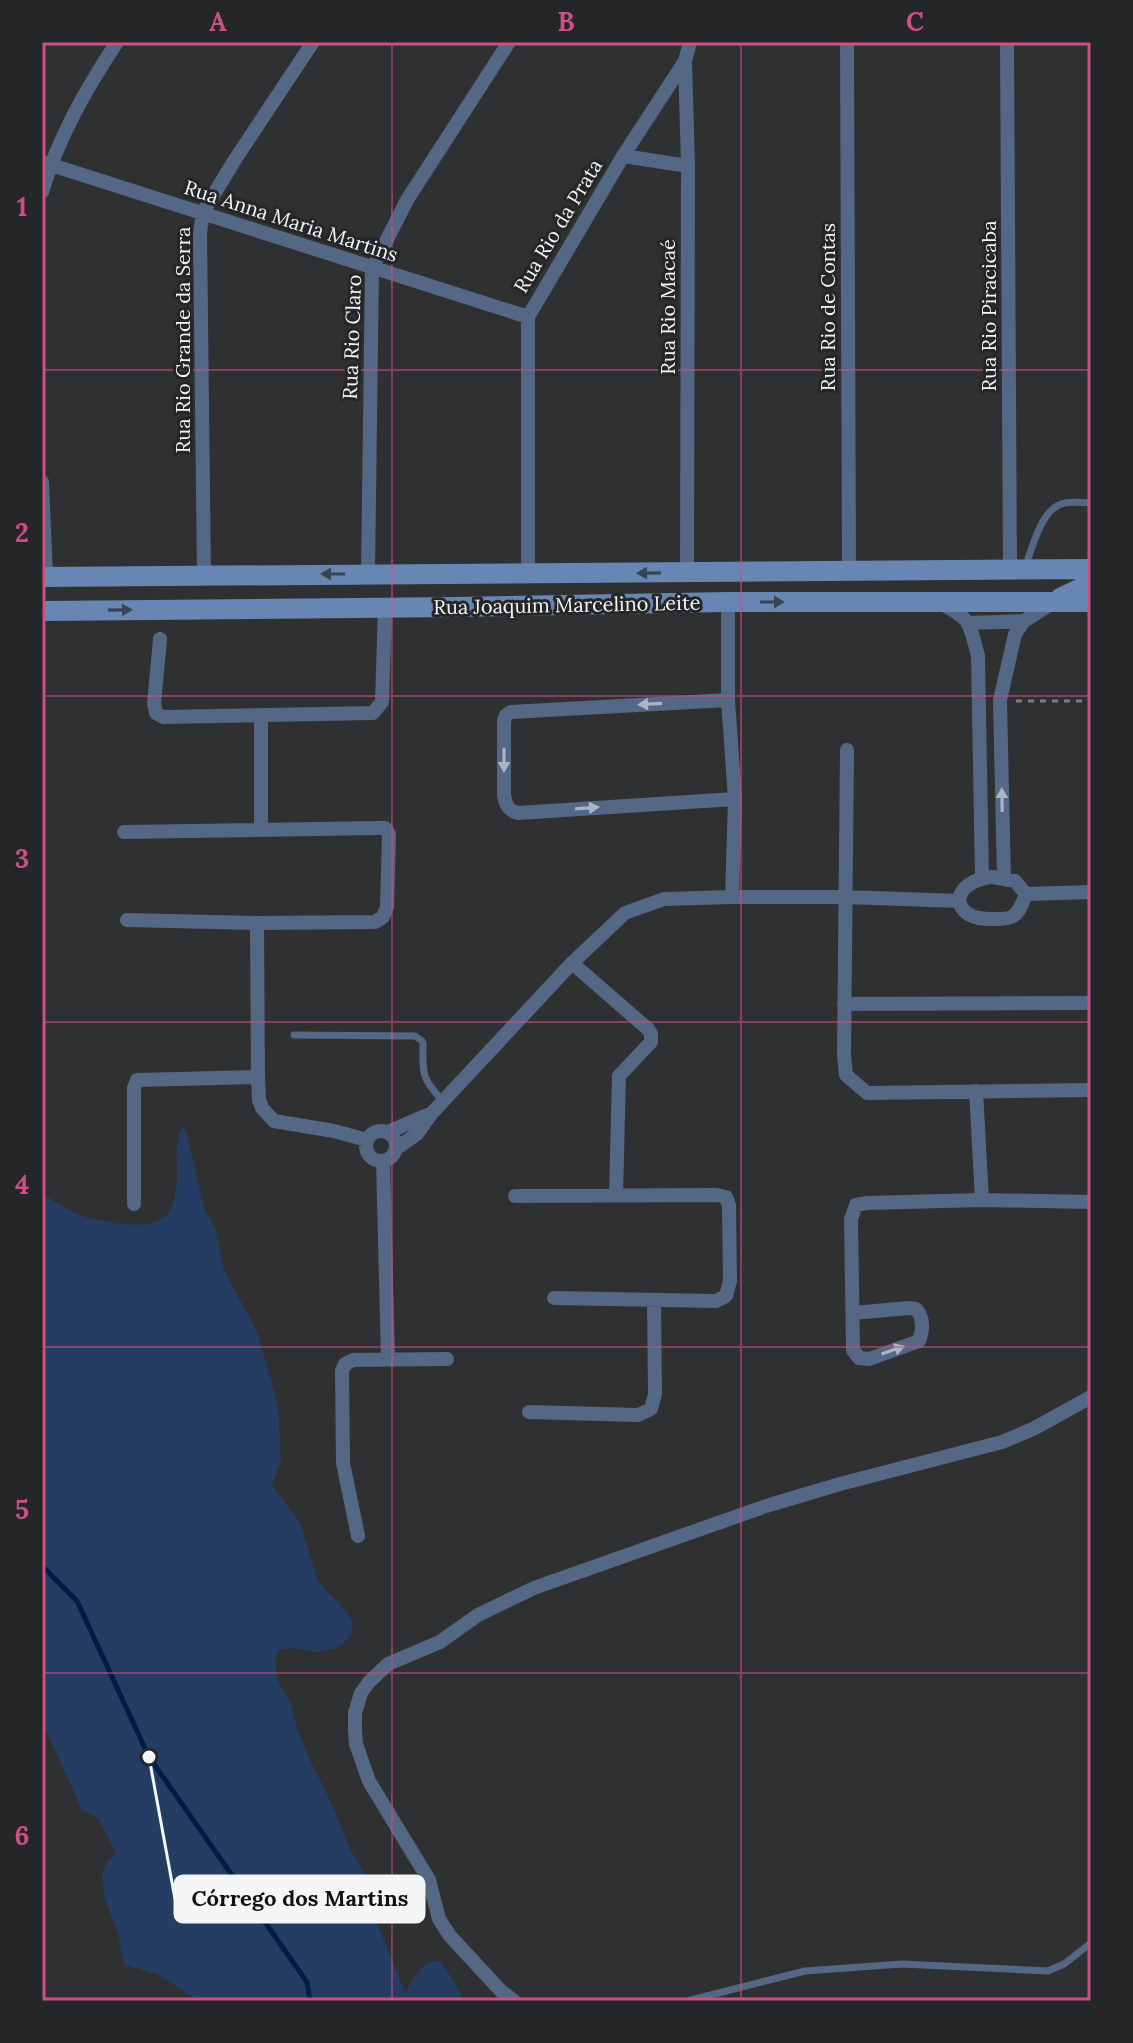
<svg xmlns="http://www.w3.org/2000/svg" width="1133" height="2043" font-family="Lora,serif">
  <rect width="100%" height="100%" fill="#2f3032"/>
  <path fill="#253d62" d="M183 1127 187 1134 204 1208 216 1230 224 1270 257 1332 278 1406 281 1461 272 1485 300 1523 318 1582 348 1614 353 1624 351 1636 337 1648 319 1652 292 1648 278 1651 275 1662 279 1683 291 1703 298 1732 311 1762 328 1796 349 1847 368 1880 375 1902 376 1921 405 1992 417 1973 429 1961 441 1962 455 1983 464 2001H198L159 1975 124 1964 118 1933 105 1899 102 1875 106 1863 116 1853 98 1818 82 1810 50 1739 42 1727V1194C54 1201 67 1210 80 1215 101 1222 155 1234 169 1212 174 1205 176 1190 177 1182 178 1164 173 1143 183 1127Z"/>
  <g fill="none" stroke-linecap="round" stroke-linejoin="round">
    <path stroke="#001d4a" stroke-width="5" d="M42 1566 77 1601 149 1757 307 1982 310 2001"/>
    <path stroke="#7c7d7e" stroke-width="3" stroke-dasharray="6 6" stroke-linecap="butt" d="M1016 701H1091"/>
    <path stroke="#546785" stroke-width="7" d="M1025 567C1033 547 1041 507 1065 503 1073 501 1083 503 1091 503
      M294 1035 415 1036 422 1041 423 1043C423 1077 421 1076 443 1102
      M687 2001 805 1971 902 1964 1048 1971 1064 1964 1091 1943"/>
    <path stroke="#546785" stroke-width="14" d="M847 42 849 572
      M1007 42 1010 570
      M623 156 688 166
      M42 162 528 317
      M42 192C58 138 86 89 117 42
      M42 482 46 577
      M687 572 688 166 685 61 690 42
      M368 574 372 269 407 200 509 42
      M528 574V317L623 156 685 61
      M204 575 200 233 203 212 236 158 313 42
      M728 602V700L735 799 732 897
      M942 604C973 620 969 624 978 656L982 878
      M969 623 1024 621
      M160 639 154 704 156 713 163 717 373 713 382 702 385 607
      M728 700 511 712 506 715 504 721V795C506 806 508 810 518 813L735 799
      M847 750 844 1055 846 1075 867 1093 1091 1090
      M261 830V716
      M124 832 377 828H385L389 834 387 907 383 917 375 922 257 923 127 920
      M993 877 1015 881 1026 894C1023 901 1020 912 1013 916 1009 919 1001 919 995 919 946 921 950 880 993 877Z
      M1004 878 1000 700 1015 634 1024 621 1052 603
      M1026 894 1091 892
      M257 923 258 1077 259 1100 262 1108 274 1121 334 1131 367 1140
      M572 963 648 1029 651 1034V1042L619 1076 616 1195
      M844 1004 1091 1003
      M976 1091 982 1200
      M366 1146a15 15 0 1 1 30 0a15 15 0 1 1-30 0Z
      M388 1132 432 1113
      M397 1148 417 1134 432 1113 572 963 625 913 664 899 732 897H845L959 901
      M383 1161 388 1359
      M515 1196 717 1195 726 1197 729 1205 730 1281 726 1296 716 1301 554 1298
      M134 1204V1088L137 1080 258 1077
      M853 1313 909 1308 916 1309C924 1318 923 1330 919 1341L869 1359 859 1358 853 1350 851 1219 856 1205 867 1203 982 1200 1091 1202
      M529 1412 638 1415 651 1409 655 1394 654 1301
      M358 1536 343 1463 342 1371 345 1364 353 1360 447 1359
      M514 2001 501 1991 450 1936 439 1919 429 1880 369 1781 356 1744 355 1728V1713L361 1693 369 1682 388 1664 440 1642 478 1615 534 1588 766 1506 840 1484 1002 1442 1033 1429 1091 1397"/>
    <path stroke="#6886b4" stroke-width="20" d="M42 577 1091 569
      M1060 598 1083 587H1091
      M42 611 456 607 728 602H1091"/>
  </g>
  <defs><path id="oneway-solid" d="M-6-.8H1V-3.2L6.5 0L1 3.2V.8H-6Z" transform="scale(2)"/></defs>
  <g fill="#394352">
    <use href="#oneway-solid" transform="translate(649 573) rotate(179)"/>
    <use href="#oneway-solid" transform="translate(333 574) rotate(180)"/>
    <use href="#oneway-solid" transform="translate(772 602)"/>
    <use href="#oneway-solid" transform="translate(120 610) rotate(-1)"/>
  </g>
  <g fill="#acb5c3">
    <use href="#oneway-solid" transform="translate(650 704) rotate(177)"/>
    <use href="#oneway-solid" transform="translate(504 760) rotate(90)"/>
    <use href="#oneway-solid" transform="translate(1002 800) rotate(-91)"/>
    <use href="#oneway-solid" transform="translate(587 808) rotate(-4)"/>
    <use href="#oneway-solid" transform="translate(893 1350) rotate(-19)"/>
  </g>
  <path fill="none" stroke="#ce4f82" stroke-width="2" stroke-opacity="0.55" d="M392 42V2001M741 42V2001M42 370H1091M42 696H1091M42 1022H1091M42 1347H1091M42 1673H1091"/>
  <g text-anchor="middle" stroke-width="6" stroke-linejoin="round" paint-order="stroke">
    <g font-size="20" fill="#f4f5f6" stroke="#252628">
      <text transform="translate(291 221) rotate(18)" y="7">Rua Anna Maria Martins</text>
      <text transform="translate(558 226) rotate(-59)" y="7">Rua Rio da Prata</text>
      <text transform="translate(989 306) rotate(-90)" y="7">Rua Rio Piracicaba</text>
      <text transform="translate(668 307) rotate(-90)" y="7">Rua Rio Macaé</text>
      <text transform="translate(828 307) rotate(-90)" y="7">Rua Rio de Contas</text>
      <text transform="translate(352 337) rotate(-88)" y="7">Rua Rio Claro</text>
      <text transform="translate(183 340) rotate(-90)" y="7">Rua Rio Grande da Serra</text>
      <text transform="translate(567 605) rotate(-1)" y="7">Rua Joaquim Marcelino Leite</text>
    </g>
  </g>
  <path fill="none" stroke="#f4f5f6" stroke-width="3" d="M149 1757L175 1899"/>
  <circle fill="#f4f5f6" stroke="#252628" stroke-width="3" cx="149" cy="1757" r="8"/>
  <rect fill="#f4f5f6" stroke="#f4f5f6" stroke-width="3" x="175" y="1876" width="249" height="46" rx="8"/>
  <g font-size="22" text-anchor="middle" font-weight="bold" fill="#111">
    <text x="300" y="1906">Córrego dos Martins</text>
  </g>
  <rect width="1133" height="2043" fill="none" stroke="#252628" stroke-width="88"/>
  <rect x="44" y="44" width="1045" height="1955" fill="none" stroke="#ce4f82" stroke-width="3"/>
  <g font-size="26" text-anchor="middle" font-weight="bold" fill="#ce4f82">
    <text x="218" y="31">A</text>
    <text x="566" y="31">B</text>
    <text x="915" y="31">C</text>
    <text x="22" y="216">1</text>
    <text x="22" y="542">2</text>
    <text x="22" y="868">3</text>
    <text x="22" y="1194">4</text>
    <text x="22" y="1519">5</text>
    <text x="22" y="1845">6</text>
  </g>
</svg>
